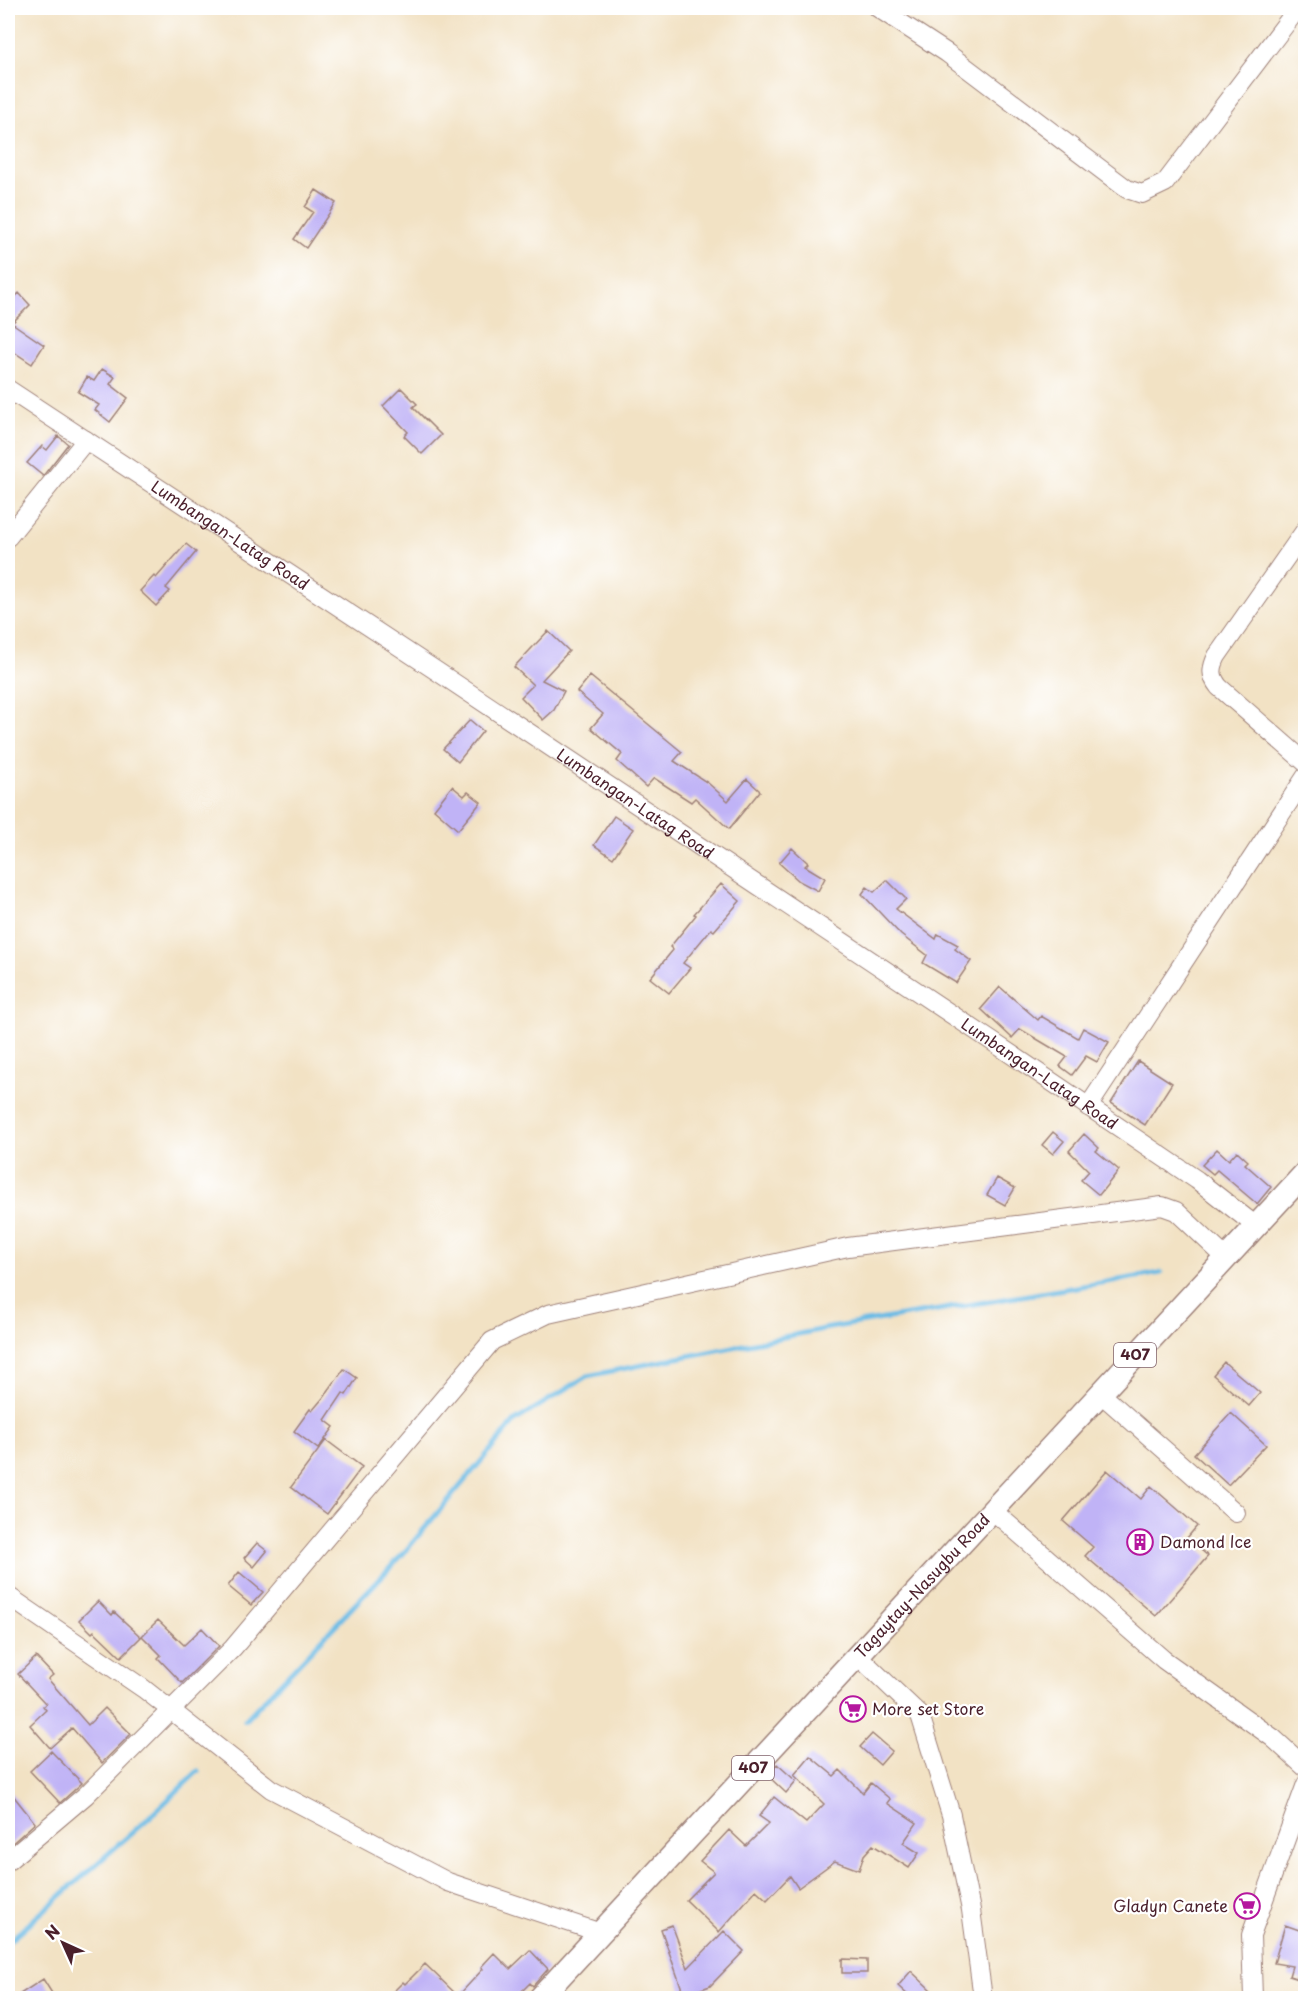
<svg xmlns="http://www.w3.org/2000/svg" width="1313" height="2006" font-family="'Playpen Sans',sans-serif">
  <rect width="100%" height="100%" fill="#fff"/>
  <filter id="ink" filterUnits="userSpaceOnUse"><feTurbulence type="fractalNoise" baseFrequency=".0167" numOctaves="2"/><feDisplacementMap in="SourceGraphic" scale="12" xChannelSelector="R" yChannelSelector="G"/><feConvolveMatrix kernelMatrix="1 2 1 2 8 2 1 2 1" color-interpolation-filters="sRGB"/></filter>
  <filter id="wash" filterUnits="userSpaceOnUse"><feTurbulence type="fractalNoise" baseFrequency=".008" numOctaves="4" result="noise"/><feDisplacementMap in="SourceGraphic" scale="24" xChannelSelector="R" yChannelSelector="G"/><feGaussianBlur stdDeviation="1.35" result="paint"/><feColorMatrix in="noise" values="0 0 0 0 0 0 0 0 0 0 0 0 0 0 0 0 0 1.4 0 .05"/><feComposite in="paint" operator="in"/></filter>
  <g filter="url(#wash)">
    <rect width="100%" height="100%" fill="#f2e2c4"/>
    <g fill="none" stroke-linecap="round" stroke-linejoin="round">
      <path stroke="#6abbe5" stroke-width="5" d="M245 1720 403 1554 515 1421 587 1376 829 1328 1161 1273
        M8 1942 152 1815 198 1771"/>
    </g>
    <g id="blocks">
      <path fill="#c0b3f6" d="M316 190 336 203 306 248 294 239 313 212 305 207Z
        M19 293 30 305 12 323 44 345 32 364 8 348V304Z
        M102 369 115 377 110 384 128 398 110 422 95 410 99 405 78 392 87 377 94 381Z
        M401 388 417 404 413 407 441 435 422 454 404 436 408 432 383 406Z
        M58 436 68 444 43 476 27 463 42 446 47 450Z
        M186 544 196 552 166 588 170 591 156 606 140 591 154 576 156 578Z
        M548 631 569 651 542 680 564 691 554 710 543 720 521 697 533 685 514 667Z
        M590 676 682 752 674 761 708 783 728 801 747 779 760 791 729 829 695 798 691 802 654 778 646 787 617 761 622 754 591 728 603 714 577 692Z
        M470 720 483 731 458 762 443 749Z
        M452 786 464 796 468 792 481 802 458 830 434 809Z
        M614 816 633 829 613 858 594 845Z
        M792 848 808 863 805 866 825 878 818 891 799 881 779 863Z
        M887 880 906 899 896 909 936 939 938 934 958 945 955 949 971 961 956 983 923 963 927 955 901 935 862 894 867 887 874 892Z
        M721 884 740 901 714 931 711 929 683 963 690 968 669 993 650 978 673 950 670 947 696 915 694 914Z
        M1000 987 1038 1020 1041 1016 1078 1038 1083 1028 1109 1042 1097 1062 1086 1056 1072 1075 1060 1066 1067 1057 1020 1029 1012 1038 981 1009Z
        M1138 1061 1172 1083 1145 1125 1111 1103Z
        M1053 1132 1064 1141 1053 1154 1042 1145Z
        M1084 1134 1099 1148 1096 1151 1119 1170 1099 1195 1081 1180 1089 1171 1069 1151Z
        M1217 1149 1229 1160 1237 1151 1248 1161 1245 1164 1271 1187 1257 1204 1217 1170 1213 1174 1202 1165Z
        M997 1178 1015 1188 1005 1205 987 1195Z
        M1224 1362 1260 1393 1249 1406 1213 1375Z
        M344 1369 357 1378 346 1395 343 1393 325 1420 334 1427 318 1449 294 1431 310 1409 312 1411 323 1398Z
        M1231 1413 1266 1445 1228 1485 1194 1454Z
        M326 1440 362 1467 327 1514 291 1487Z
        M1107 1470 1141 1499 1151 1486 1197 1526 1187 1538 1208 1556 1156 1616 1085 1556 1093 1547 1063 1521Z
        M257 1543 267 1551 254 1567 244 1558Z
        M239 1572 263 1592 251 1605 228 1586Z
        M98 1601 112 1615 114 1612 141 1637 121 1657 94 1631 92 1633 79 1620Z
        M158 1620 184 1645 202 1628 219 1646 182 1683 158 1658 161 1655 142 1636Z
        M36 1657 53 1675 48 1679 88 1725 105 1708 131 1734 102 1763 72 1728 50 1748 30 1725 46 1710 43 1706 46 1704 18 1674Z
        M872 1734 892 1751 880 1765 860 1747Z
        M51 1751 82 1783 60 1803 30 1771Z
        M810 1756 834 1776 840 1770 863 1793 871 1783 890 1799 887 1803 917 1823 903 1843 919 1853 909 1868 873 1845 864 1855 859 1870 835 1861 798 1888 790 1876 767 1900 756 1890 719 1932 686 1900 714 1872 700 1861 729 1830 746 1846 769 1823 759 1816 774 1797 806 1823 824 1804 794 1775Z
        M777 1764 796 1781 786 1793 767 1775Z
        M8 1789 35 1823 8 1847Z
        M672 1925 688 1968 724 1931 744 1951 710 1986 684 1995 661 1929Z
        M1285 1925 1305 1932V1981L1289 1976 1292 1966 1274 1963Z
        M530 1950 548 1969 533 1986 530 1983 515 1998H387L403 1982 405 1984 425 1964 458 1996 483 1969 481 1967 494 1953 510 1969Z
        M842 1959 867 1960V1973H842Z
        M911 1971 932 1991 924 1998H911L898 1986Z
        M43 1979 55 1998H14Z"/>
    </g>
  </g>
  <g filter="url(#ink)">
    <use href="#blocks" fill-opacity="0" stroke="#9e8078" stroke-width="1.5"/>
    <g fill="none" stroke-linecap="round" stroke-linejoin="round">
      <g stroke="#9e8078" stroke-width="20">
        <g id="minor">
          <path d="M878 8 947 53 1127 189 1142 194 1165 183 1298 8"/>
          <path id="s1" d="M8 389 432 668 993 1042 1197 1180 1256 1226"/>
          <path d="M1306 529 1217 656C1211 668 1210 676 1219 687L1306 763"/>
          <path d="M8 537 86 440"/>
          <path d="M1088 1107 1306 776"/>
          <path d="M1100 1393 1236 1513"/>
          <path d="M992 1510 1164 1660 1273 1738 1306 1768"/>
          <path d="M8 1596 144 1689 271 1789 448 1882 601 1933"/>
          <path d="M857 1655 920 1715 951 1815 971 1910 983 1998"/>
          <path d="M8 1861 86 1795 233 1648 492 1341 548 1314 848 1247 1162 1206 1176 1211 1226 1258"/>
          <path d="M1253 1998 1251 1935 1306 1784"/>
        </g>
      </g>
      <g stroke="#9e8078" stroke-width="25">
        <g id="major">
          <path id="s2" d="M540 1998 1306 1172"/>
        </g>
      </g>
      <use href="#minor" stroke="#fff" stroke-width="18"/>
      <use href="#major" stroke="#fff" stroke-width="22"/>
    </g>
  </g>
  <defs>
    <g id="building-ring" transform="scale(1.35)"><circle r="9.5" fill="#fff" stroke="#b5179e" stroke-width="1.5"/><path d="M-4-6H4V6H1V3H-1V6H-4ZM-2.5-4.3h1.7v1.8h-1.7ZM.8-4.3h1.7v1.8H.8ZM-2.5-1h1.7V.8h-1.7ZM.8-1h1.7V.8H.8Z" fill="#b5179e"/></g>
    <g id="supermarket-ring" transform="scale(1.35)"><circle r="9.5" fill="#fff" stroke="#b5179e" stroke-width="1.5"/><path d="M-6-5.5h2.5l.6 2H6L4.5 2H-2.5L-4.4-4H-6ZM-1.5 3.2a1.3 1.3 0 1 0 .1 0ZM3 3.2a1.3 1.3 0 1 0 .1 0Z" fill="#b5179e"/></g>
  </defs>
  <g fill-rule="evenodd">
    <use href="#building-ring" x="1140" y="1542"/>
    <use href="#supermarket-ring" x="853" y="1709"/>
    <use href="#supermarket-ring" x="1247" y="1906"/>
  </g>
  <g text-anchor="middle" stroke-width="4.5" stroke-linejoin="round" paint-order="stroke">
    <g fill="#fff" stroke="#80626b" stroke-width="1.5">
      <rect x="1114" y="1343" width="42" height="24" rx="4.5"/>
      <rect x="732" y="1756" width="42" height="24" rx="4.5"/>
    </g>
    <g font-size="15" font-weight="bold" fill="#4a1f2b">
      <text x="1135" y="1360">407</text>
      <text x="753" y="1773">407</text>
    </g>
    <g font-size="16" fill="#4a1f2b" stroke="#fff">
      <text dy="6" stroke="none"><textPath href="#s1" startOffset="266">Lumbangan-Latag Road</textPath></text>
      <text dy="6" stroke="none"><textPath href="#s1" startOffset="752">Lumbangan-Latag Road</textPath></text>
      <text dy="6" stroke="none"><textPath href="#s1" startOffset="1238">Lumbangan-Latag Road</textPath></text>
      <text dy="6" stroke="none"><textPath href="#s2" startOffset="562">Tagaytay-Nasugbu Road</textPath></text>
    </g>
    <g font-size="16" fill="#4a1f2b" stroke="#fff" text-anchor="start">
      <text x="1160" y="1548">Damond Ice</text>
      <text x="872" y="1715">More set Store</text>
      <text x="1228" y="1912" text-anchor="end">Gladyn Canete</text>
    </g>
  </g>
  <rect width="1313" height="2006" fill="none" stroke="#fff" stroke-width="30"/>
  <g transform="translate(63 1943) rotate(315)" stroke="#ffffff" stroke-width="4.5" paint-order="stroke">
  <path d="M0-4.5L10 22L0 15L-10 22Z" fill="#4a1f2b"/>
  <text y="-9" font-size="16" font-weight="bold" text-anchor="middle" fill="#4a1f2b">N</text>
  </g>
</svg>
